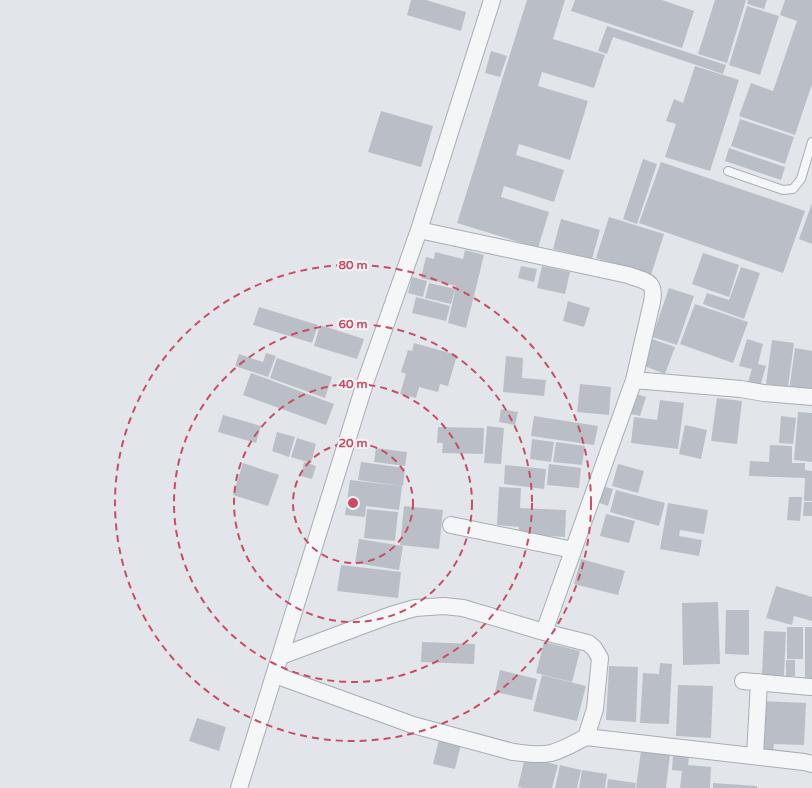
<svg xmlns="http://www.w3.org/2000/svg" width="812" height="788" font-family="'Varela Round',sans-serif">
  <rect width="100%" height="100%" fill="#e2e6ea"/>
  <path fill="#babfc7" d="M411 0H426L466 12 461 31 407 15Z
    M527 0H565L553 39 605 55 594 88 542 72 538 86 588 101 570 160 519 144 516 155 564 170 554 202 504 186 501 197 549 212 538 248 457 223Z
    M575 0H662L694 11 682 48 571 11Z
    M715 0H746L727 63 698 54Z
    M748 0H767L764 9 747 4Z
    M785 0H812V84L795 135 739 116 751 83 773 91 797 21 780 15Z
    M747 6 779 16 760 75 729 65Z
    M607 26 726 65 723 74 613 37 607 54 598 51Z
    M491 51 507 56 500 77 485 73Z
    M695 66 739 80 710 171 665 157 676 124 666 121 674 99 683 103Z
    M381 111 433 126 421 167 368 152Z
    M740 119 794 137 785 164 731 146Z
    M729 148 785 167 781 180 725 161Z
    M643 159 657 164 637 224 623 219Z
    M661 162 805 211 783 273 639 223Z
    M812 203V244L799 239Z
    M609 217 664 234 651 275 596 258Z
    M561 219 600 230 592 259 553 249Z
    M465 250 484 255 466 328 448 323 456 286 421 278 426 257 434 259 435 252 463 259Z
    M703 253 739 265 729 297 692 284Z
    M521 266 537 269 534 282 518 278Z
    M542 266 570 272 565 294 537 288Z
    M741 267 760 273 744 319 703 304 707 293 729 300Z
    M412 277 427 281 423 297 408 293Z
    M429 283 455 289 451 304 425 298Z
    M669 288 694 296 677 345 652 337Z
    M416 297 450 306 446 321 412 313Z
    M568 301 590 308 584 327 563 321Z
    M695 304 748 322 733 363 680 344Z
    M259 307 318 325 312 343 253 325Z
    M320 325 364 339 357 359 314 346Z
    M652 339 675 347 665 374 642 365Z
    M747 339 763 344 758 364 766 366 759 390 747 386 752 369 739 366Z
    M772 340 794 343 788 387 766 384Z
    M414 343 457 355 448 386 440 384 438 392 419 387 416 398 400 394 406 374 401 372 408 350 412 351Z
    M795 348 812 351V394L789 391Z
    M266 353 276 356 268 377 235 366 239 354 263 362Z
    M506 356 523 358 522 378 546 380 544 396 503 392Z
    M277 358 332 377 325 398 270 378Z
    M251 373 334 404 326 425 243 395Z
    M580 384 611 387 609 415 577 412Z
    M634 393 646 397 640 416 627 413Z
    M717 398 742 401 737 444 711 441Z
    M660 400 684 403 678 449 631 443 634 417 657 420Z
    M501 409 518 412 515 425 499 422Z
    M798 412 812 413V462L794 460Z
    M223 415 261 426 256 443 218 432Z
    M534 416 598 426 594 445 531 436Z
    M781 416 796 418 793 444 779 443Z
    M685 425 707 430 701 459 679 454Z
    M487 426 504 428 501 464 484 463Z
    M438 427 484 428 483 454 442 453 443 443H437Z
    M277 432 295 437 289 457 272 451Z
    M297 438 316 444 311 463 291 457Z
    M532 439 554 442 551 462 530 459Z
    M556 442 585 446 582 465 553 462Z
    M770 445 792 446V463H805V470L812 471V501H804L805 478 749 476 750 461 769 462Z
    M376 448 407 452 405 466 374 462Z
    M304 462 316 466 312 479 301 476Z
    M361 462 405 468 403 486 358 480Z
    M243 463 279 475 268 506 233 495Z
    M549 464 581 468 579 488 547 485Z
    M618 464 644 471 638 493 612 486Z
    M505 465 546 469 544 489 504 484Z
    M350 480 402 486 399 510 366 506 365 517 345 515Z
    M602 486 613 489 608 506 597 502Z
    M499 487 521 488 520 508 566 510 565 537 518 534 519 527 497 525Z
    M616 490 665 503 659 526 610 512Z
    M789 497H802L800 521 787 520Z
    M804 502H812V516H803Z
    M668 503 708 510 704 534 680 530 679 536 702 540 699 556 660 549Z
    M404 506 443 510 439 549 400 545Z
    M367 509 398 512 395 541 364 538Z
    M606 514 635 521 629 543 600 536Z
    M359 539 403 546 399 570 355 563Z
    M581 559 625 571 618 595 574 584Z
    M341 565 401 572 398 598 337 591Z
    M776 586 812 597V621L794 616 792 625 766 618Z
    M718 602 720 664 683 665 682 603Z
    M726 610H749V655L725 654Z
    M787 627H803V659H787Z
    M805 627H812V679L805 678Z
    M764 631 786 632 784 676 762 675Z
    M422 642 475 644 474 664 421 662Z
    M544 642 580 651 572 682 536 673Z
    M786 660H795V676H786Z
    M660 663 672 664 669 724 640 723 643 673 659 674Z
    M609 666 638 667 636 722 606 720Z
    M500 670 537 679 532 700 495 692Z
    M542 675 586 686 577 721 533 711Z
    M678 685 713 686 711 738 676 736Z
    M760 701 806 703 804 745 774 744 773 754 757 753Z
    M197 718 226 727 219 751 189 741Z
    M440 735 462 740 455 769 433 764Z
    M641 751 670 755 666 788H636Z
    M673 755 689 757 688 765 711 767 710 788H680L682 771 672 770Z
    M525 757 558 765 552 788H524L518 787Z
    M560 765 581 770 577 788H555Z
    M582 770 607 774 605 788H579Z
    M608 779 636 783 635 788H607Z
    M713 783 757 786V788H713Z"/>
  <g fill="none" stroke-linecap="round" stroke-linejoin="round">
    <g stroke="#a7adb4" stroke-width="10">
      <path id="lane" d="M728 171 783 190 793 189 801 179 812 142"/>
    </g>
    <g stroke="#a7adb4" stroke-width="18">
      <path id="street" d="M419 230 628 275C646 282 656 280 652 302L634 380 544 632
        M634 380 741 389 764 393 812 397
        M451 525 573 550
        M275 675 413 725 513 752C524 753 539 756 551 753 563 750 575 743 586 737L595 709 600 658 594 648 588 643 544 632 463 608 444 606 415 608 391 615 281 656
        M743 681 810 687
        M586 737 804 762 812 764
        M755 756 759 682
        M239 788 365 383 419 230 492 0"/>
    </g>
    <use href="#lane" stroke="#f5f6f8" stroke-width="8"/>
    <use href="#street" stroke="#f5f6f8" stroke-width="16"/>
  </g>
  <g fill="none" stroke="#ca4c63" stroke-width="2" stroke-dasharray="7 5">
    <circle cx="353" cy="503" r="60"/>
    <circle cx="353" cy="503" r="119"/>
    <circle cx="353" cy="503" r="179"/>
    <circle cx="353" cy="503" r="238"/>
  </g>
  <circle cx="353" cy="503" r="6" fill="#ca4c63" stroke="#f2f4f7" stroke-width="2"/>
  <g font-size="12" text-anchor="middle" font-weight="bold" fill="#ca4c63" stroke="#f2f4f7" stroke-width="4" stroke-linejoin="round" paint-order="stroke">
    <text x="353" y="269">80 m</text>
    <text x="353" y="328">60 m</text>
    <text x="353" y="388">40 m</text>
    <text x="353" y="447">20 m</text>
  </g>
</svg>
